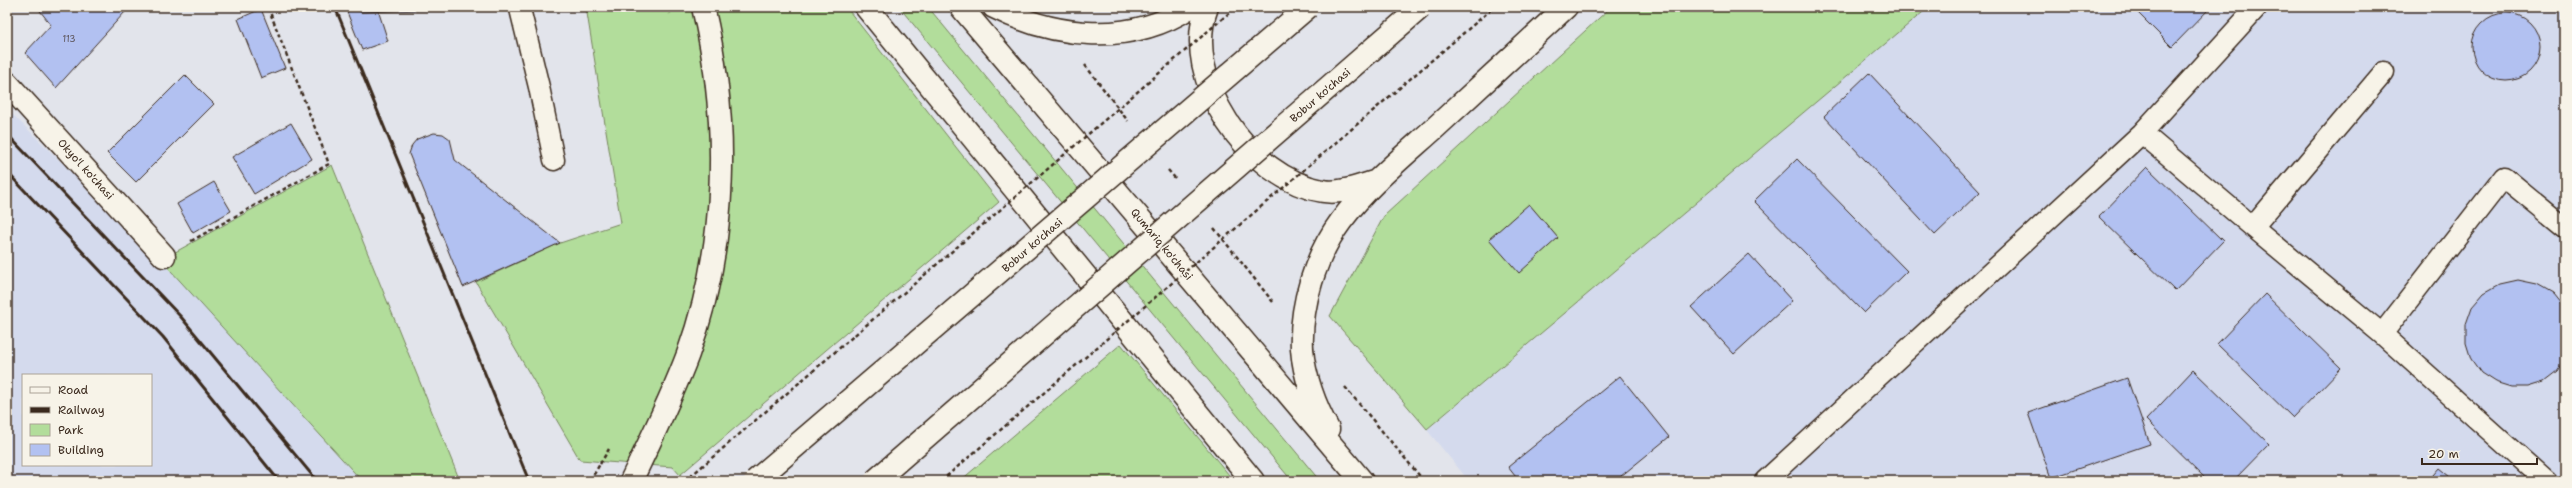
<svg xmlns="http://www.w3.org/2000/svg" width="2572" height="488" font-family="'Shantell Sans',sans-serif">
  <rect width="100%" height="100%" fill="#e2e4eb"/>
  <filter id="ink" filterUnits="userSpaceOnUse"><feTurbulence type="fractalNoise" baseFrequency=".025" numOctaves="2"/><feDisplacementMap in="SourceGraphic" scale="8" xChannelSelector="R" yChannelSelector="G"/><feConvolveMatrix kernelMatrix="1 2 1 2 8 2 1 2 1" color-interpolation-filters="sRGB"/></filter>
  <g filter="url(#ink)">
    <path fill="#d4daed" fill-rule="evenodd" d="M1929 7H2565V481H1469L1427 430Z
      M7 109 161 260 362 481H7ZM23 375H151V465H23Z"/>
    <path fill="#b2dd9b" stroke="#76845c" d="M586 7H846L999 202 680 475 673 467 580 460 476 282 560 243 621 223Z
      M899 7H928L1320 481H1292Z
      M1611 7H1929L1427 429 1330 316 1384 216Z
      M332 165 460 481H362L161 260Z
      M1121 344 1234 481H960Z"/>
    <path fill="#b2c1f1" stroke="#3b2a1e" d="M37 7H120L125 12 56 88 25 53 51 25Z
      M345 7H377L388 41 362 50Z
      M360 7H453V9L360 12Z
      M2132 7H2211L2172 47Z
      M261 9 285 68 261 78 238 19Z
      M2472 47a34 34 0 1 1 68 0a34 34 0 1 1-68 0Z
      M1869 73 1980 192 1935 235 1824 116Z
      M185 75 214 104 136 182 107 153Z
      M291 123 312 159 254 194 232 157Z
      M434 133 443 134 450 139 455 160 560 243 463 287 409 154 412 145 417 139Z
      M1797 159 1907 271 1864 313 1754 201Z
      M2147 167 2223 241 2175 291 2099 217Z
      M214 182 231 211 193 233 177 204Z
      M1529 204 1558 238 1519 273 1489 239Z
      M1749 254 1792 301 1734 354 1691 307Z
      M2518 280 2537 284 2553 293 2565 308V360L2557 372 2544 382 2528 387H2511L2495 382 2481 373 2471 359 2466 343V324L2472 307 2484 293 2500 284Z
      M2265 294 2341 368 2293 418 2217 344Z
      M2193 370 2269 444 2233 481H2208L2146 420Z
      M1620 376 1669 437 1615 481H1519L1508 467Z
      M2127 378 2150 444 2051 478 2028 413Z
      M2439 468 2455 481H2428Z"/>
    <g fill="none" stroke-linecap="round" stroke-linejoin="round">
      <g stroke="#3b2a1e" stroke-width="23">
        <path id="lane" d="M520 9 539 87 554 160
          M2142 133 2253 227 2384 72
          M2253 227 2382 334 2546 481
          M2382 334 2504 177 2565 227
          M1765 481 2142 133 2257 7"/>
      </g>
      <g stroke="#3b2a1e" stroke-width="25">
        <path id="street" d="M7 83 164 256"/>
      </g>
      <g stroke="#3b2a1e" stroke-width="25">
        <path id="primary" d="M866 7 1253 481
          M961 7 1362 481
          M994 7C1055 38 1131 46 1190 7
          M1207 7C1180 79 1249 179 1323 191 1341 194 1360 186 1377 181
          M1328 429C1315 406 1304 376 1302 349 1300 306 1315 256 1341 221 1368 185 1404 156 1437 126 1480 86 1523 47 1566 7
          M631 481C651 439 672 397 688 354 728 244 730 120 703 7"/>
      </g>
      <path stroke="#3b2a1e" stroke-width="2.5" stroke-dasharray="4 3" stroke-linecap="butt" d="M668 7 670 14
        M1085 65 1128 121
        M1168 170 1175 178
        M1214 228 1273 302
        M191 241 329 164 268 7
        M1345 387 1424 481
        M600 464 609 449
        M590 481 600 464"/>
      <use href="#lane" stroke="#f7f3e8" stroke-width="20"/>
      <use href="#street" stroke="#f7f3e8" stroke-width="22"/>
      <use href="#primary" stroke="#f7f3e8" stroke-width="22"/>
      <path stroke="#3b2a1e" stroke-width="3" d="M335 7 529 481
        M7 134 181 317 317 481
        M7 172 163 337 279 481"/>
      <g stroke="#3b2a1e" stroke-width="25" stroke-linecap="butt">
        <path id="primary-bridge" d="M755 481 1308 7
          M875 481 1421 7"/>
      </g>
      <path stroke="#3b2a1e" stroke-width="2.5" stroke-dasharray="4 3" stroke-linecap="butt" d="M685 481 1236 7
        M941 481 1494 7"/>
      <use href="#primary-bridge" stroke="#f7f3e8" stroke-width="22"/>
    </g>
  </g>
  <g text-anchor="middle" stroke-width="3.5" stroke-linejoin="round" paint-order="stroke">
    <g font-size="9" fill="#595053">
      <text x="69" y="42">113</text>
    </g>
    <g font-size="11" fill="#3b2a1e" stroke="#f7f3e8">
      <text transform="translate(1320 95) rotate(-41)" y="4">Bobur ko'chasi</text>
      <text transform="translate(86 169) rotate(48)" y="4">Okyo'l ko'chasi</text>
      <text transform="translate(1162 244) rotate(50)" y="4">Qumariq ko'chasi</text>
      <text transform="translate(1032 245) rotate(-41)" y="4">Bobur ko'chasi</text>
    </g>
  </g>
  <rect width="2572" height="488" fill="none" stroke="#f7f3e8" stroke-width="24"/>
  <rect x="12" y="12" width="2548" height="464" fill="none" stroke="#3b2a1e" stroke-width="1.5" filter="url(#ink)"/>
  <rect x="22" y="374" width="130" height="92" fill="#f7f3e8" stroke="#aca397"/>
  <rect x="30" y="387" width="20" height="6" fill="#f7f3e8" stroke="#aca397"/>
  <text x="58" y="394" font-size="12" fill="#3b2a1e">Road</text>
  <rect x="30" y="407" width="20" height="6" fill="#3b2a1e" stroke="#aca397"/>
  <text x="58" y="414" font-size="12" fill="#3b2a1e">Railway</text>
  <rect x="30" y="424" width="20" height="12" fill="#b2dd9b" stroke="#aca397"/>
  <text x="58" y="434" font-size="12" fill="#3b2a1e">Park</text>
  <rect x="30" y="444" width="20" height="12" fill="#b2c1f1" stroke="#aca397"/>
  <text x="58" y="454" font-size="12" fill="#3b2a1e">Building</text>
  <path d="M2422 458v6h115v-6" fill="none" stroke="#3b2a1e" stroke-width="2"/>
  <text x="2428" y="458" font-size="12" fill="#3b2a1e" stroke="#f7f3e8" stroke-width="3" paint-order="stroke">20 m</text>
</svg>
